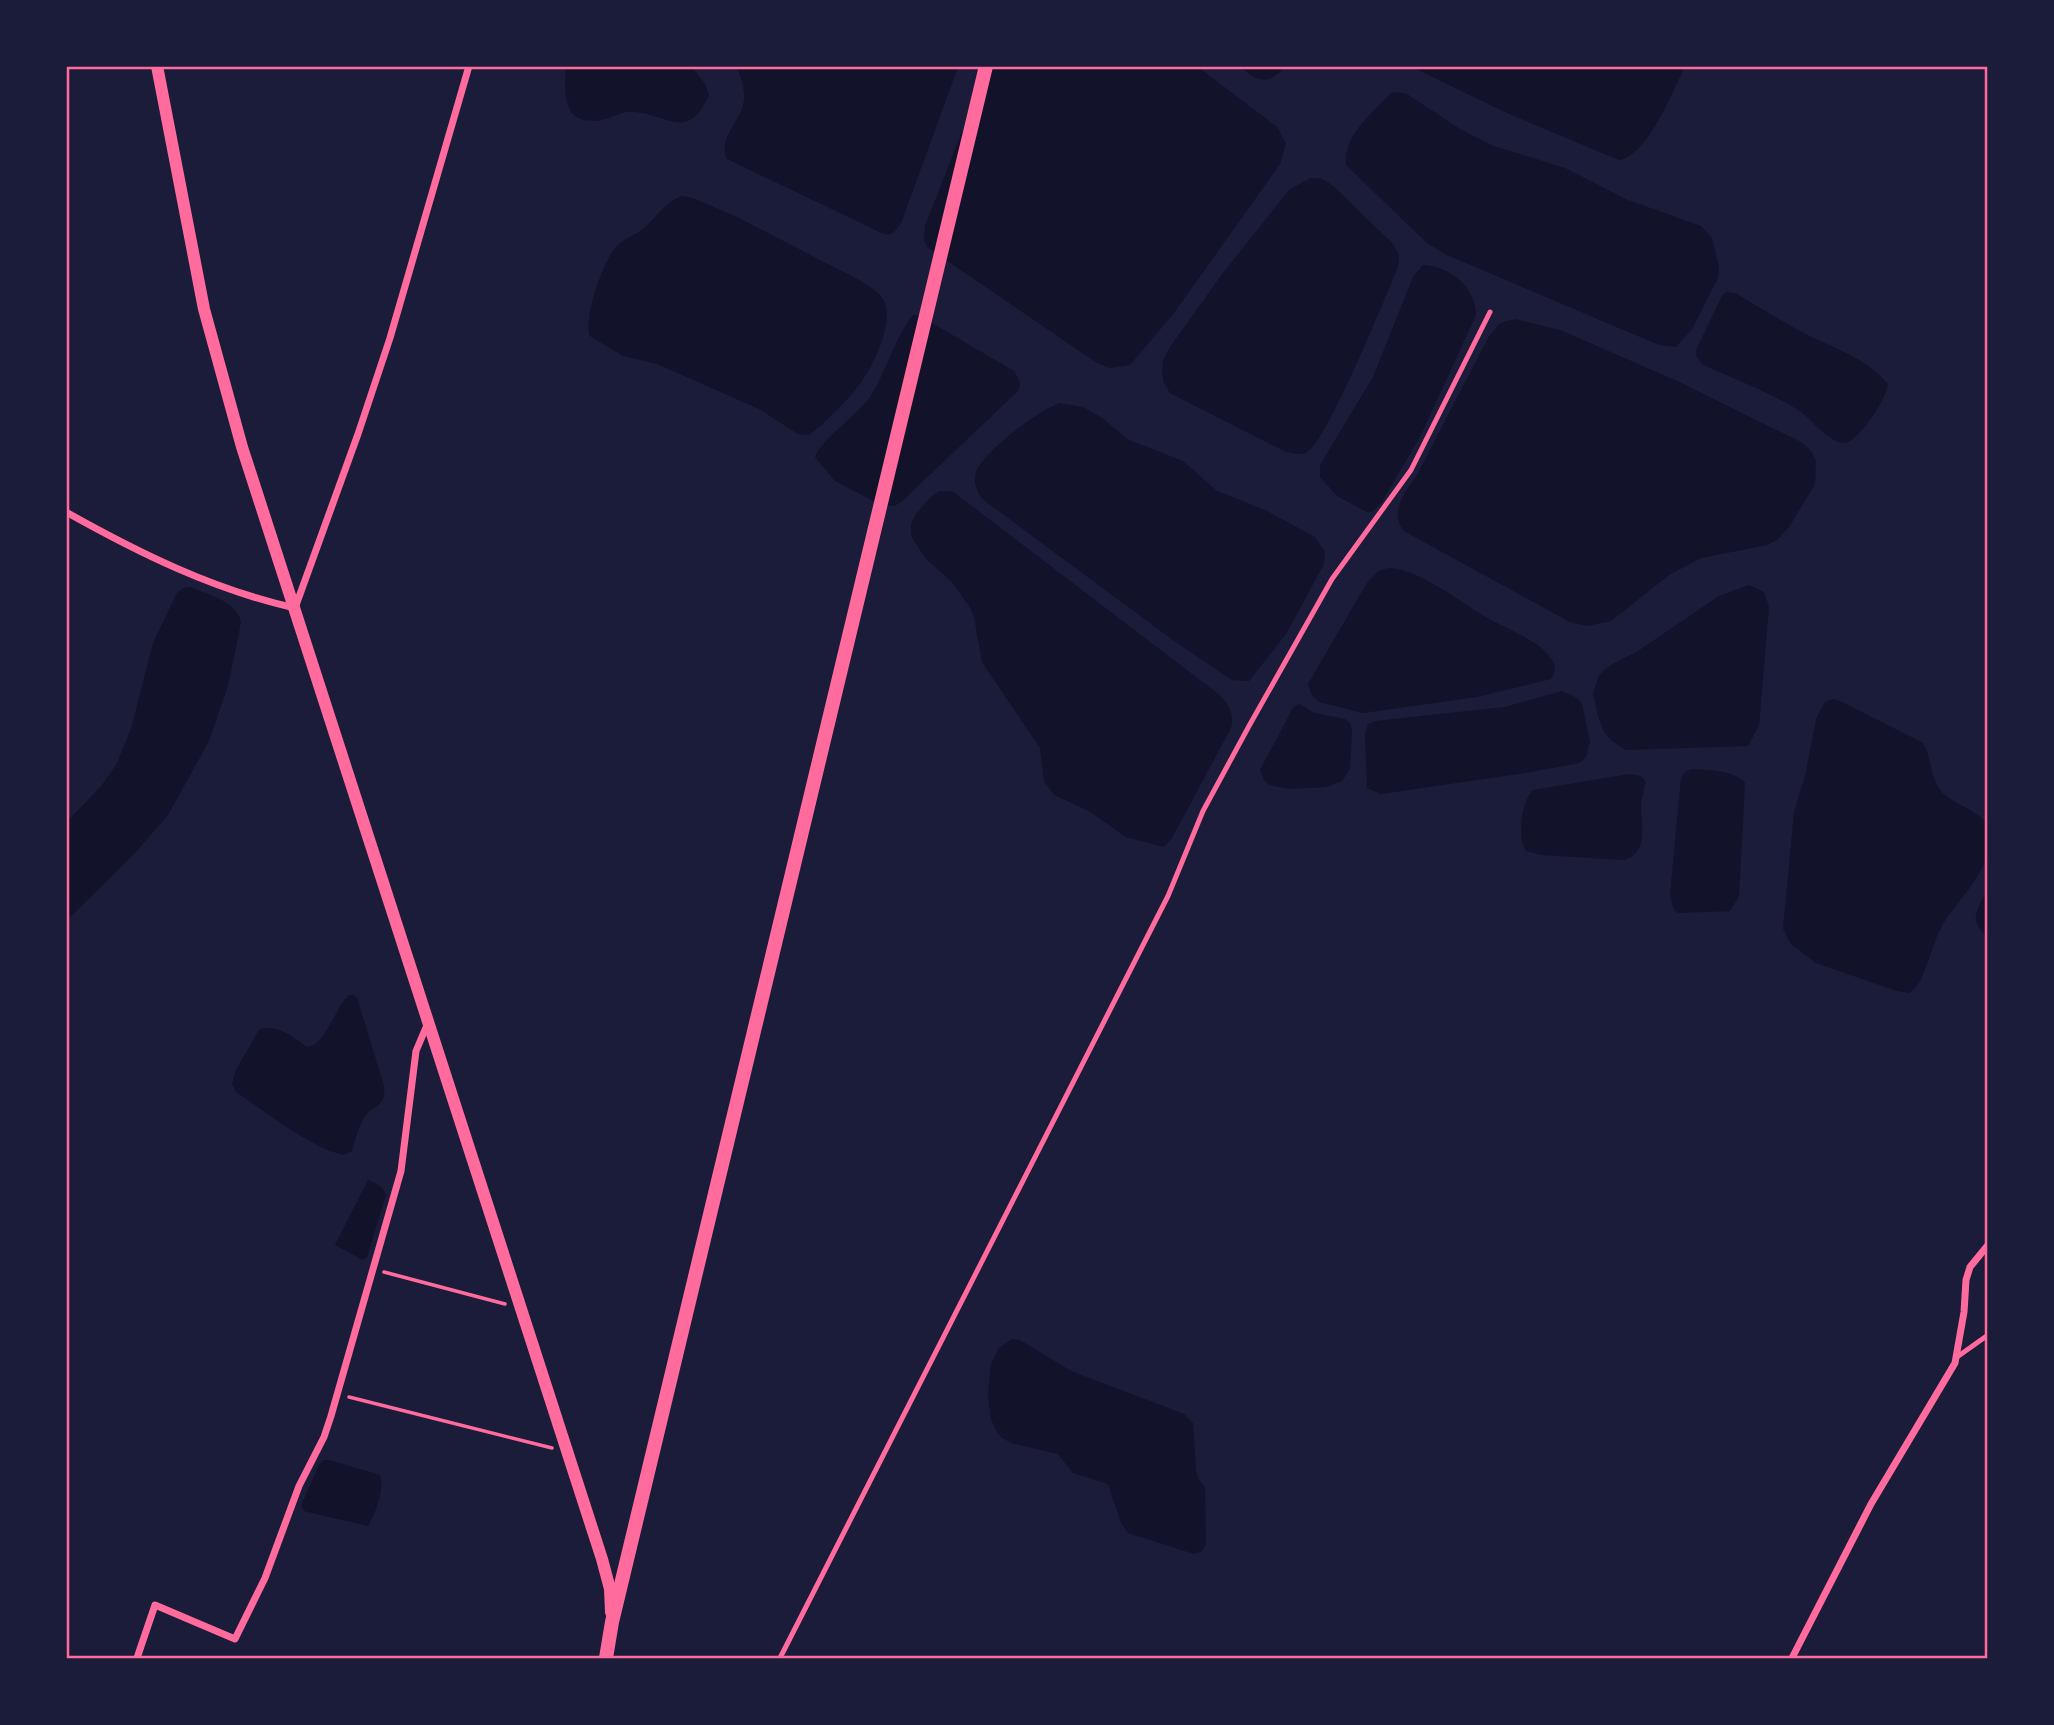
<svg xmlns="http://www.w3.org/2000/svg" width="2054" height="1725" font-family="'Source Serif 4',serif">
  <rect width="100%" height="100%" fill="#1b1b3a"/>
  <path fill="#12122b" d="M566 67H692L705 84 709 95C685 147 665 109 626 112 619 113 612 117 605 119 564 129 563 96 566 67Z
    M736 67H958L901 223C896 230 893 236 884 234L727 159C717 138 742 121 744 100 745 89 741 76 736 67Z
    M984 67H1198L1277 127 1286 143 1280 164 1174 313 1130 365 1110 368 1097 363 927 247 924 240 925 226 970 111Z
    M1240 67H1285C1267 86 1259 82 1240 67Z
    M1412 67H1685C1672 91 1648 156 1619 160L1507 113Z
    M1396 92 1407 94 1460 129 1491 145 1565 168 1628 200 1701 226 1712 238 1719 267 1718 278 1692 329 1676 347 1659 345 1447 255 1427 243 1346 165C1342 136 1374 112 1391 93Z
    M1311 178 1322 179 1332 185 1393 244 1399 255 1398 267C1385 297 1328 440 1307 452 1300 456 1293 453 1286 452L1170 393 1164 383 1162 372 1163 361 1170 347 1223 273 1290 189Z
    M682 196 693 198 737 217 857 279C867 285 877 290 883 299 896 321 873 367 859 385 847 401 825 423 809 435L798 434 759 409 657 364 623 356 590 336C583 317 604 258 618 245 626 237 637 235 645 227 657 217 666 201 682 196Z
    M1423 265C1450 266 1476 288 1476 315L1420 437 1381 503 1373 511 1367 512 1337 496 1320 477V465L1373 377 1413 277Z
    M1726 292 1735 293C1755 305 1775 317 1796 329 1827 346 1865 356 1888 384 1888 397 1857 443 1845 443 1828 442 1813 421 1801 412 1773 393 1734 379 1703 365L1696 356V350L1722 296Z
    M913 315H918L1014 371C1018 378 1022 383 1018 391L900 503 894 506H883L835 481 815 457C824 436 856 417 870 397 887 371 894 339 913 315Z
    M1515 319 1560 330 1675 380 1803 443 1811 451 1816 461 1815 484 1789 527 1777 540 1767 545 1701 558 1669 575 1611 621 1587 626 1570 622 1404 531C1388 512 1406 491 1417 475L1488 338 1500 323Z
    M1060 403 1083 407 1102 418 1129 440 1183 461 1217 491 1265 510 1315 537 1325 552 1324 564 1286 634 1249 681 1232 680 1177 643 981 498C977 490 973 482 976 472 984 451 1039 410 1060 403Z
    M939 491H951L956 494 1221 696C1230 706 1234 715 1231 728L1172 838 1164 847 1126 837 1089 811 1054 795 1044 781 1040 748 982 662 974 617 969 606 952 582 926 559 911 536V524L916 514 930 498Z
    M1389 568C1418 568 1463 604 1489 619 1507 629 1546 643 1554 664 1557 670 1553 674 1551 679L1477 697 1363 713 1319 702 1311 694 1308 684 1367 583 1378 571Z
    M1749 585 1764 592 1769 607 1759 725 1748 746 1626 750 1612 741 1604 732 1598 716 1593 693 1599 675 1609 666 1638 651 1719 596Z
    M191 587C208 595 237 601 241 622L228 686 209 741 168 815 135 853 67 920V822L102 785 116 765 131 729 153 643 177 593 183 588Z
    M1562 691 1577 698 1582 704 1590 742 1586 757 1579 763 1525 773 1381 794 1367 788 1365 735 1368 724 1376 721 1505 707Z
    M1833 699 1840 701 1923 743C1933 760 1929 782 1946 796 1958 805 1984 813 1988 828 1997 871 1955 898 1939 932 1931 947 1924 986 1909 993L1897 991 1816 963 1791 944 1783 929 1794 812 1806 772 1816 719 1825 702Z
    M1299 704 1315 713 1345 719 1350 723 1352 730 1350 769 1342 781 1326 787 1291 789 1269 785 1264 780 1260 770 1293 708Z
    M1692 769C1710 771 1733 769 1745 783L1739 896 1730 911 1678 913 1674 910 1670 895 1681 778 1685 772Z
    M1629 774 1641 776 1646 782C1644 790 1642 797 1641 805 1641 825 1649 853 1624 860L1542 855 1526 851C1517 837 1521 802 1533 790Z
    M1987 890V936C1967 920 1978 910 1987 890Z
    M349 995H354L357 998 384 1086C386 1109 373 1103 364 1118 358 1128 355 1140 352 1151L343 1155C307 1146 268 1113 236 1092L232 1084 236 1070 259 1030C275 1022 294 1038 307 1047 325 1046 335 1008 349 995Z
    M368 1180C376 1183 384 1187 386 1195L367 1257 363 1260 335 1245Z
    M1012 1339 1020 1340 1071 1371 1184 1414 1193 1423 1196 1470 1198 1478 1205 1488 1206 1544 1202 1551 1194 1554 1128 1533 1121 1523 1108 1484 1073 1473 1058 1454 1011 1443 1001 1437 996 1430 991 1419 988 1395 991 1364 999 1348Z
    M323 1460H329L380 1475C385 1488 375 1515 368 1526L304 1511 301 1506 319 1465Z"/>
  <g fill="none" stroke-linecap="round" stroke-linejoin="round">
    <path stroke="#ff6b9d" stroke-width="3.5" d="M384 1272 505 1304
      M349 1397 552 1448"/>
    <path stroke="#ff6b9d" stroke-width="5" d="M1957 1357 1988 1335
      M780 1658 1168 896 1203 811 1249 726 1332 579 1411 470 1490 312"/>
    <path stroke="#ff6b9d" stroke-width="7" d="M66 512C139 553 214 590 295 608L358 434 390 338 469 66
      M137 1658 155 1605 235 1639 265 1578 299 1486 324 1437 331 1416 401 1171 416 1051 427 1025
      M1792 1658 1871 1504 1955 1363 1964 1312 1966 1280 1970 1267 1988 1245"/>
    <path stroke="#ff6b9d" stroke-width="12" d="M157 66 204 309 242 447 602 1559 610 1589 611 1612"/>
    <path stroke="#ff6b9d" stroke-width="14" d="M606 1658 612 1622 986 66"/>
  </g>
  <rect width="2054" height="1725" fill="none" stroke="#1b1b3a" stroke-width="136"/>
  <rect x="68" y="68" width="1918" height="1589" fill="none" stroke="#ff6b9d" stroke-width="2.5"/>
</svg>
